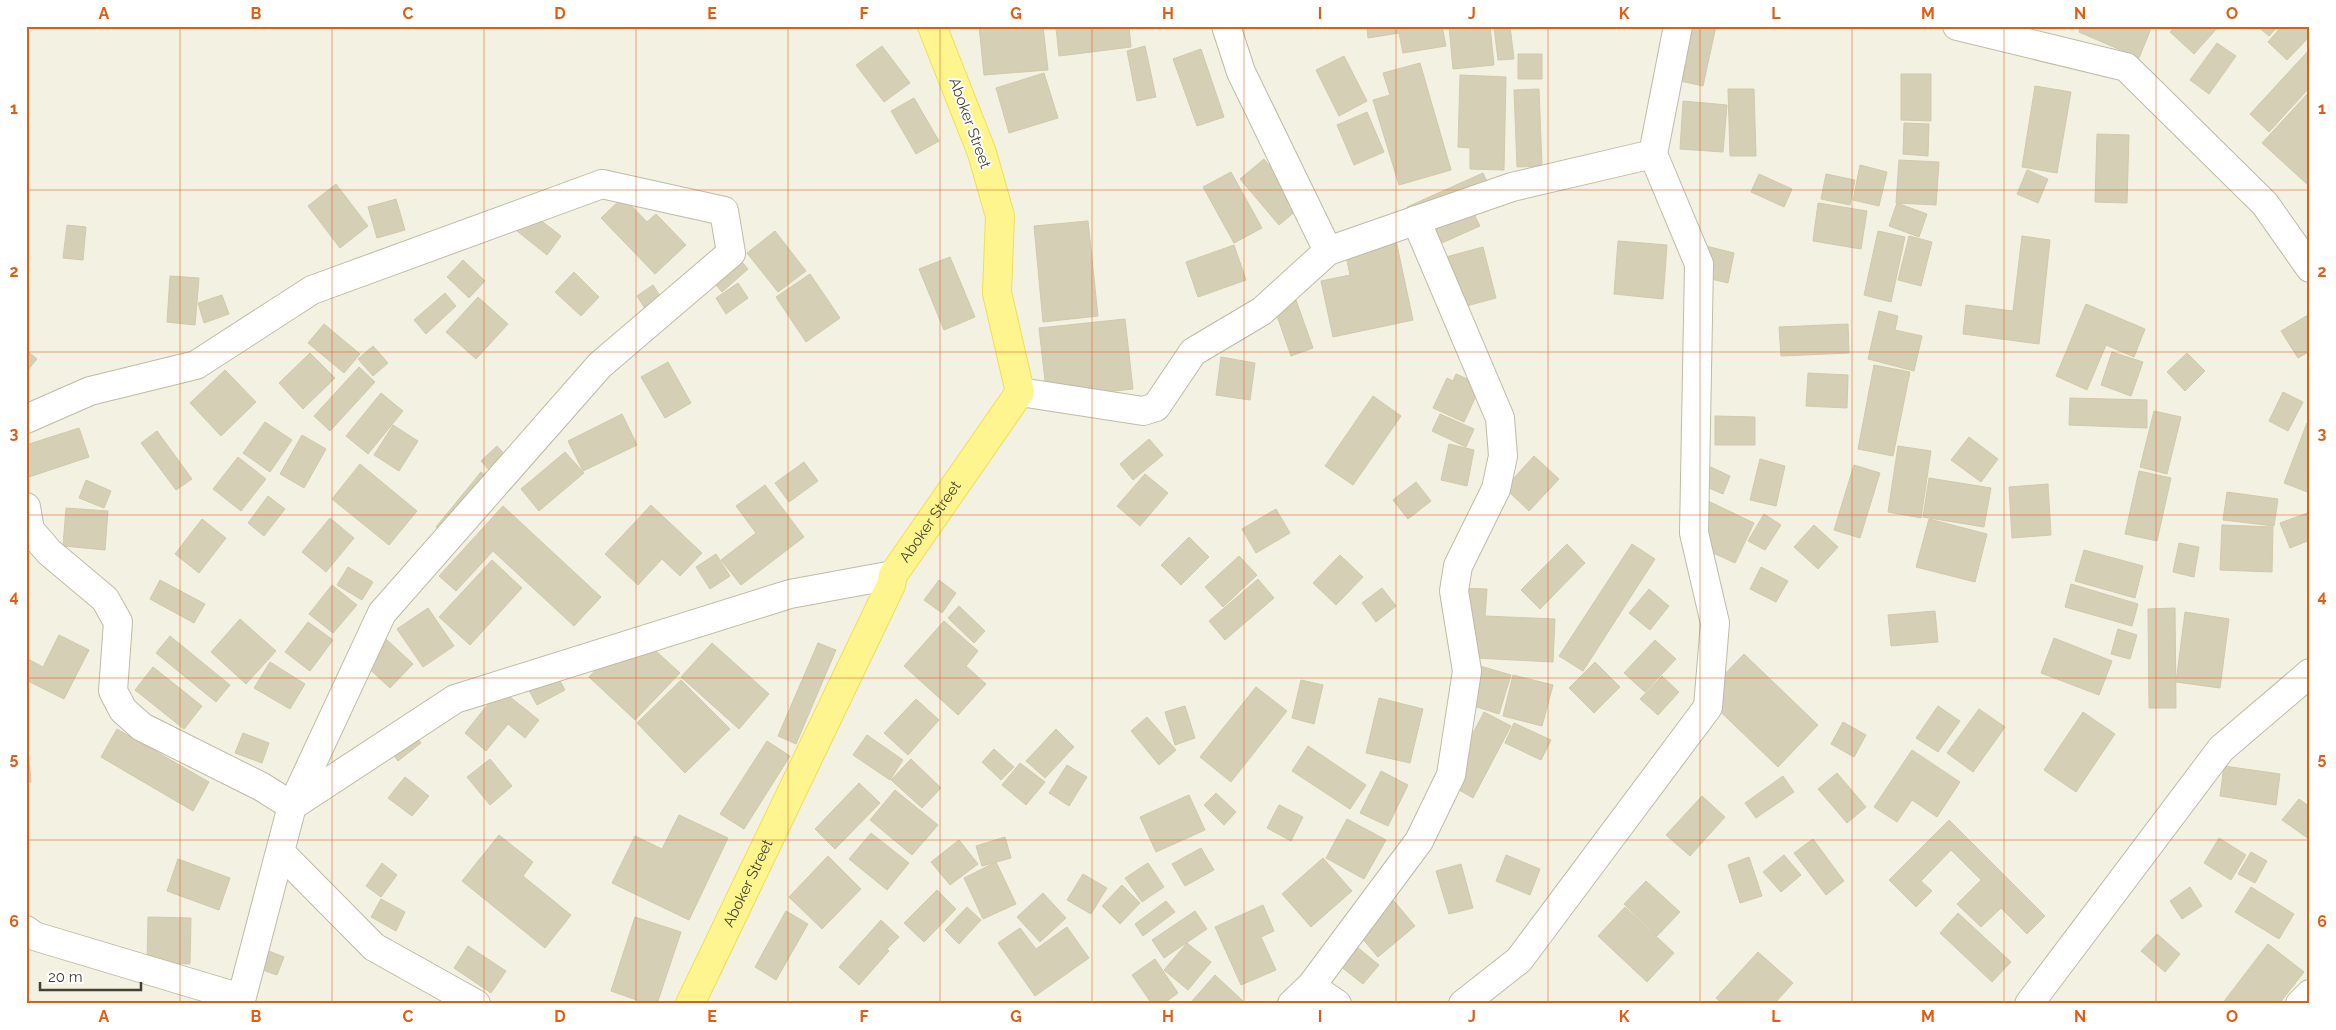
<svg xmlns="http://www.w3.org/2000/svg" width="2336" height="1030" font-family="Raleway,sans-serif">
  <rect width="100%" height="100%" fill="#f3f1e2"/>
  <path fill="#d5cfb6" stroke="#d1c9a9" d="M979 26H1043L1048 70 984 75Z
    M1129 26 1131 47 1059 56 1056 28Z
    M1367 26H1442L1446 46 1403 53 1399 33 1368 38Z
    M1449 26H1490L1494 65 1453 69Z
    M1510 26 1514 59 1498 60 1494 27Z
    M1688 26H1716L1703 86 1676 80Z
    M2081 26H2152L2139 58 2079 32Z
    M2176 26H2219L2194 54 2170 32Z
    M2257 26H2278L2269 36Z
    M2282 26H2306L2310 30V36L2287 60 2268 42Z
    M2217 43 2236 56 2209 94 2190 80Z
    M882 46 910 83 884 102 856 65Z
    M1145 46 1156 97 1137 101 1127 51Z
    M1201 49 1224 117 1197 126 1173 59Z
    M2310 49V87L2269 132 2250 114Z
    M1518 54H1542V79H1518Z
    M1344 56 1367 101 1339 116 1316 70Z
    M1420 63 1451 170 1399 185 1373 100 1390 95 1383 73Z
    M1044 73 1058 118 1009 133 996 88Z
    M1901 74H1931V121L1901 120Z
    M1460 75 1506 77 1504 170 1470 169V148L1458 147Z
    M2035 86 2071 92 2057 173 2022 167Z
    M1539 89 1542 166 1517 167 1514 90Z
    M1728 89H1754L1756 156H1730Z
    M2310 91V185L2309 186 2262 143Z
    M914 98 939 141 916 154 891 111Z
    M1683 101 1727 105 1723 152 1680 149Z
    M1367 112 1384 152 1354 165 1337 125Z
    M1904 123 1929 124 1928 156 1903 154Z
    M2097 134 2129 135 2127 203 2095 202Z
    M1264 159 1303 205 1279 225 1240 179Z
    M1899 160 1939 162 1936 205 1896 203Z
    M1860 165 1887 172 1879 206 1853 200Z
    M2027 170 2048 179 2038 203 2017 194Z
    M1231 172 1262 228 1234 243 1203 187Z
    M1483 173 1494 197 1471 208 1480 226 1426 250 1407 207Z
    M1759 174 1792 189 1784 207 1751 192Z
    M1826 174 1855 180 1850 205 1821 199Z
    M336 184 368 226 340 248 308 206Z
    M623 197 647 222 656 214 686 245 655 274 601 218Z
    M396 199 405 230 377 238 368 207Z
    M1818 203 1867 211 1861 249 1813 241Z
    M1897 203 1927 214 1919 237 1889 226Z
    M526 209 561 236 547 255 512 227Z
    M1088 221 1098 316 1043 322 1034 226Z
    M67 225 86 227 83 260 63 258Z
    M775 231 806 271 778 292 747 253Z
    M1394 231 1413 320 1333 337 1321 281 1350 275 1343 242Z
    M1878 231 1905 237 1891 302 1864 295Z
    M1909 236 1932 242 1921 286 1898 280Z
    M2022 236 2050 240 2039 344 1963 334 1966 305 2013 311Z
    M1618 241 1667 245 1663 299 1614 294Z
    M1234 245 1246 280 1198 297 1186 262Z
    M1706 246 1734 253 1728 283 1699 276Z
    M1483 247 1496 298 1459 308 1446 257Z
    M735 254 748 269 722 292 709 277Z
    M950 257 975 317 944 330 919 269Z
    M463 260 485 281 469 298 447 277Z
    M574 272 599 297 581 316 555 292Z
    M810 274 840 318 806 342 776 297Z
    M170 276 199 278 195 325 167 322Z
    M738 283 748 298 726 314 716 298Z
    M1290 283 1313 348 1291 356 1268 290Z
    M653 285 667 307 651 318 637 296Z
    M445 293 456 306 426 334 414 320Z
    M222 295 229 314 204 323 198 303Z
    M478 297 508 324 476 359 446 332Z
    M2086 304 2145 329 2134 357 2106 345 2087 390 2056 376Z
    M1879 311 1898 316 1895 330 1922 336 1914 371 1868 359Z
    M2308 315 2310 351 2298 358 2281 331Z
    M1125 319 1133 389 1047 398 1039 328Z
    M324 324 360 354 344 373 308 343Z
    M1848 324 1849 353 1781 356 1779 327Z
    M373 346 388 363 373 376 358 359Z
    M26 350 37 359 26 372Z
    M2112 352 2143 362 2131 396 2101 385Z
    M310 353 335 378 303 409 279 383Z
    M2187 353 2205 371 2185 391 2167 372Z
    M1221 357 1255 363 1250 400 1216 395Z
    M668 362 691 403 665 418 641 377Z
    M1874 365 1910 372 1893 456 1858 449Z
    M359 367 375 382 330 431 314 416Z
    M225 370 256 402 221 436 190 403Z
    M1808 373 1848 375 1847 408 1806 406Z
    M1456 374 1481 385 1464 422 1433 408 1447 378 1453 381Z
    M2283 392 2303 402 2288 431 2269 421Z
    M381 393 403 411 368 454 346 436Z
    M1373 396 1401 416 1353 485 1325 466Z
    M2070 398 2147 400V428L2069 425Z
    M2154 411 2181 417 2167 474 2140 467Z
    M622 414 637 445 583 471 568 441Z
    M1440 414 1474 429 1466 447 1432 431Z
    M1715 416 1755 417V445H1715Z
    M265 422 292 440 270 472 243 453Z
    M2307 423 2310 424V493L2284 483Z
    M393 425 418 441 399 471 374 455Z
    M79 428 89 457 26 478V445Z
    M157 431 192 479 176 490 141 443Z
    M302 435 326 449 304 488 280 474Z
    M1969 437 1998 459 1981 482 1951 460Z
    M1149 439 1163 455 1133 480 1120 464Z
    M1449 444 1474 450 1467 486 1441 480Z
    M497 446 523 475 507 490 481 461Z
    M1898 446 1931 451 1921 518 1888 512Z
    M565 452 584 473 539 511 521 489Z
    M1534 456 1559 479 1529 511 1505 488Z
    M238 457 266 479 241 511 213 489Z
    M1760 459 1785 466 1776 506 1750 500Z
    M804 462 818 481 789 502 775 483Z
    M360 464 417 511 389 545 332 499Z
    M1704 464 1730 476 1723 494 1697 483Z
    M1854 465 1880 473 1860 538 1834 530Z
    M2139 471 2171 478 2157 541 2125 534Z
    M481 472 495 485 451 539 436 527Z
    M1145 474 1168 493 1140 526 1117 506Z
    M1929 478 1991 488 1984 527 1923 517Z
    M86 480 111 491 104 508 79 498Z
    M1416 482 1431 501 1408 519 1393 500Z
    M2048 484 2051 535 2012 538 2009 487Z
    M765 485 804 537 741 585 721 560 756 533 736 506Z
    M2227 492 2278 499 2274 526 2223 520Z
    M268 496 285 509 264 536 248 523Z
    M1706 500 1754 523 1735 563 1687 541Z
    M651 505 702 553 680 576 662 559 638 585 605 554Z
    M503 506 601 597 574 626 493 551 456 591 439 576Z
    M66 508 108 511 105 550 63 546Z
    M1276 509 1290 533 1256 553 1242 529Z
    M2310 512V540L2290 548 2280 523Z
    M1764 514 1781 525 1765 550 1748 541Z
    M330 518 354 538 326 572 302 552Z
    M202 519 226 538 199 573 175 554Z
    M1929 519 1987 534 1975 582 1916 567Z
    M1814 525 1838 547 1818 569 1794 547Z
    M2222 525 2273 527 2272 572 2220 570Z
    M1189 537 1209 557 1181 585 1161 565Z
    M2179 543 2199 547 2194 577 2173 572Z
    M1567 544 1585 563 1540 609 1521 590Z
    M1632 544 1655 559 1583 671 1559 656Z
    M2084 550 2143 566 2135 598 2075 581Z
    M716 554 730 576 710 589 696 567Z
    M1340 555 1363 577 1336 605 1313 583Z
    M1239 556 1257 575 1223 607 1205 587Z
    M492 560 522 588 470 645 439 617Z
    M348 567 373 582 362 600 337 585Z
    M1761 567 1788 581 1776 602 1750 589Z
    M1258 579 1274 598 1225 640 1209 621Z
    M160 580 205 604 194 623 150 599Z
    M939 580 956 593 942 613 924 600Z
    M2071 584 2138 604 2132 626 2065 607Z
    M332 585 357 605 333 633 309 614Z
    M1382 588 1396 606 1376 622 1362 603Z
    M1458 588 1487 589 1485 616 1555 619 1553 662 1455 657Z
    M1649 589 1669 606 1650 630 1629 613Z
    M959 606 985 631 974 643 948 618Z
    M428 608 454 646 423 667 397 629Z
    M2175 608 2176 708H2149L2148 609Z
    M1935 611 1938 642 1891 646 1888 615Z
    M2185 612 2229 619 2220 688 2176 682Z
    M240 619 276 651 246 684 211 652Z
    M944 621 978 651 966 666 986 684 958 715 904 666Z
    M308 622 333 640 310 671 285 652Z
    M2118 629 2137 635 2130 659 2111 654Z
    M633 630 680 673 635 720 589 677Z
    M59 635 89 650 64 699 26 680V658L43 667Z
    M170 636 230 685 216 702 156 653Z
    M2054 638 2112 661 2099 695 2041 673Z
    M386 639 413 664 390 688 363 663Z
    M1655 640 1676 659 1645 692 1624 673Z
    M712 643 769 694 739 729 681 677Z
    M818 643 836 650 796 744 778 736Z
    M1744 654 1818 725 1778 767 1704 696Z
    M270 662 305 684 290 709 254 688Z
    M1595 662 1620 687 1594 713 1569 688Z
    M1473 664 1511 675 1499 714 1461 702Z
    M153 667 202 706 184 729 135 690Z
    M553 668 565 690 537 705 525 683Z
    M1513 675 1553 685 1542 726 1503 716Z
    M1662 676 1679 692 1658 715 1640 699Z
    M681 680 730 729 685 773 637 723Z
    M1301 680 1323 685 1314 724 1292 718Z
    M1256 687 1287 711 1231 782 1200 757Z
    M500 689 539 720 525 738 508 724 486 751 465 733Z
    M1379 698 1423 709 1410 763 1366 753Z
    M916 699 939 720 908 755 884 733Z
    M1185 706 1195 738 1175 745 1165 712Z
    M1938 706 1960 721 1938 752 1916 738Z
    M1979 709 2005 727 1973 772 1947 753Z
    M1484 712 1511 726 1473 798 1447 783Z
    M2083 712 2115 734 2076 792 2044 770Z
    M1147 717 1176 750 1159 765 1131 731Z
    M1843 722 1866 735 1854 757 1831 744Z
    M1514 723 1551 740 1541 760 1505 743Z
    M407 725 421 743 398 761 383 742Z
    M26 726 31 782 26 783Z
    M117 729 209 782 193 811 101 757Z
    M1056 729 1074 747 1045 778 1026 761Z
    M243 733 269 743 262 763 235 753Z
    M867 735 903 760 890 780 853 755Z
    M767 741 790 756 744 829 720 814Z
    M1308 746 1366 785 1350 809 1292 771Z
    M994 749 1014 767 1001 780 982 762Z
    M1912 750 1960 782 1937 817 1912 800 1897 822 1874 807Z
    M490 759 512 786 490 805 467 777Z
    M911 759 941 788 922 808 891 780Z
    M1020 763 1045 782 1026 805 1002 785Z
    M1067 765 1087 777 1069 806 1049 793Z
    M2224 766 2280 774 2276 805 2220 796Z
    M1381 771 1408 785 1388 826 1360 813Z
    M1837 773 1866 807 1847 823 1818 789Z
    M1783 776 1794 792 1756 818 1745 803Z
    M405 777 429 796 412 816 388 798Z
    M859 783 880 803 835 849 815 829Z
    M895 790 938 825 912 855 870 820Z
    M1216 793 1236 812 1224 825 1204 805Z
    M1189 795 1205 830 1156 852 1140 817Z
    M1702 796 1725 817 1690 856 1666 835Z
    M2299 799 2310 807 2309 839 2282 820Z
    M1279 805 1303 817 1291 841 1267 828Z
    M679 815 728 838 689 920 612 883 635 836 662 849Z
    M1347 819 1386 840 1364 879 1326 858Z
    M1949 820 2045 916 2027 934 2001 908 1981 927 1957 904 1981 880 1951 850 1921 881 1932 891 1916 907 1889 880Z
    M871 833 909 863 887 890 849 859Z
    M499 835 533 862 523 876 571 915 545 948 462 881Z
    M1005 837 1011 858 982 866 976 846Z
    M2219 838 2246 855 2231 880 2204 863Z
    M1813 839 1844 881 1826 895 1794 853Z
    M959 840 978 864 950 885 931 862Z
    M1201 848 1214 870 1185 886 1172 864Z
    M2251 852 2267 861 2255 883 2238 874Z
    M1506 855 1540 869 1530 895 1496 881Z
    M1784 855 1801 875 1781 892 1763 872Z
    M828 856 861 889 822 929 789 897Z
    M1749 857 1762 896 1740 903 1728 865Z
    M1323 858 1352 891 1311 927 1282 894Z
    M178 859 230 878 219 910 167 891Z
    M996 862 1016 904 983 919 964 878Z
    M382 863 397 875 381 897 366 886Z
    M1148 863 1164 887 1142 902 1125 878Z
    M1461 864 1473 908 1449 914 1436 871Z
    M1083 874 1107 888 1091 914 1067 900Z
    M1646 881 1680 912 1657 936 1624 904Z
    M1122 885 1140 903 1120 924 1102 906Z
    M2190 887 2202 906 2182 919 2170 901Z
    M2251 887 2294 914 2279 939 2235 912Z
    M1383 888 1415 926 1378 957 1361 937 1376 925 1361 906Z
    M937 890 956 909 924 942 904 923Z
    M1043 893 1066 918 1040 942 1017 917Z
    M381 899 405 912 396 931 371 917Z
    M1166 901 1175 912 1143 936 1135 924Z
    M1263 905 1274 931 1261 937 1276 970 1241 985 1215 927Z
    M967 907 981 920 959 944 945 930Z
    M1625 907 1674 953 1647 982 1598 936Z
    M786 911 808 924 776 980 755 967Z
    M1195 911 1207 929 1164 958 1152 940Z
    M1958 913 2011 962 1992 982 1940 933Z
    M148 917 191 918 190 964 147 962Z
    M635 917 681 932 657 1004H648L611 991Z
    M881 920 899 937 887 949 889 951 859 985 839 967Z
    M1067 927 1089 958 1035 996 998 943 1020 928 1036 949Z
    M2157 934 2180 954 2165 972 2141 951Z
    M1351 942 1379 965 1363 984 1335 962Z
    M1187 943 1211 962 1188 990 1164 970Z
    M2268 944 2304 972 2279 1004H2222Z
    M468 946 506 971 491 993 454 968Z
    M261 948 284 957 277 975 254 967Z
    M1758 952 1793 983 1774 1004H1723L1716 998Z
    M1155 959 1178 993 1163 1004H1152L1132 975Z
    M1215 975 1244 1002 1242 1004H1195L1192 1001Z"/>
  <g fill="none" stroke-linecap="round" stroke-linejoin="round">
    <g stroke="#bfbba4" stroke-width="30">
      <path id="minor" d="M1226 26 1241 72 1328 251
        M1957 26 2126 67 2265 204 2310 268
        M1020 392 1143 411 1156 407 1193 352 1262 311 1328 251 1512 187 1653 154 1678 26
        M26 419 90 391 196 365 312 290 602 184 724 211 731 253 600 365 382 613 292 806 262 787 142 727 123 710 113 691 118 622 105 599 49 552 30 530 26 507
        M281 853 374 947 476 1004
        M26 930 34 936 241 998
        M1311 986 1337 1004
        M240 1004 292 806 455 699 790 594 893 575
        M1292 1004 1311 986 1419 841 1451 775 1467 671 1454 591 1458 566 1496 489 1503 456 1500 418 1416 220
        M1463 1004 1519 960 1708 707 1715 623 1694 533 1699 264 1653 154
        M2029 1004 2221 749 2310 673
        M2300 1004 2310 994"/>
    </g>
    <g stroke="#efdf54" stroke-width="30">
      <g id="major">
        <path id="s1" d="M690 1004 891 585 893 575 1020 392 997 293 1000 216 982 153 932 26"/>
      </g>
    </g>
    <use href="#minor" stroke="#fff" stroke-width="28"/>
    <use href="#major" stroke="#fff58e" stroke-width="28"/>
  </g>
  <path fill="none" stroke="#e35c12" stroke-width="1" stroke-opacity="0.55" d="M180 26V1004M332 26V1004M484 26V1004M636 26V1004M788 26V1004M940 26V1004M1092 26V1004M1244 26V1004M1396 26V1004M1548 26V1004M1700 26V1004M1852 26V1004M2004 26V1004M2156 26V1004M26 190H2310M26 352H2310M26 515H2310M26 678H2310M26 840H2310"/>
  <g text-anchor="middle" stroke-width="4" stroke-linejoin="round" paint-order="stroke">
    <g font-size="15" fill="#454132" stroke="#fff">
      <text transform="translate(970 123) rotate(70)" y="5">Aboker Street</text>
      <text dy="5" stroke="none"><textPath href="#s1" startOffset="540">Aboker Street</textPath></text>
      <text dy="5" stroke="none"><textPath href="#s1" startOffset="134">Aboker Street</textPath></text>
    </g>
  </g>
  <rect width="2336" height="1030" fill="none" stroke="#ffffff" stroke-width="55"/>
  <path d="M40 982v8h101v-8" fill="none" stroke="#454132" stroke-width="2.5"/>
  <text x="48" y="982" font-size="15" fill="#454132" stroke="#ffffff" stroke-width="4" paint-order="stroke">20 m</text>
  <rect x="28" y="28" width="2280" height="974" fill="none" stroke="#e35c12" stroke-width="2"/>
  <g font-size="16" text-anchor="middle" font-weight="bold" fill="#e35c12">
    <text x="104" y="19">A</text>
    <text x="256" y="19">B</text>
    <text x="408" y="19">C</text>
    <text x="560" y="19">D</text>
    <text x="712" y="19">E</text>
    <text x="864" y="19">F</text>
    <text x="1016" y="19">G</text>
    <text x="1168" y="19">H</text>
    <text x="1320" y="19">I</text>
    <text x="1472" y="19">J</text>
    <text x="1624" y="19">K</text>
    <text x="1776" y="19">L</text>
    <text x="1928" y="19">M</text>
    <text x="2080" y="19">N</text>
    <text x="2232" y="19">O</text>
    <text x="14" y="114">1</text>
    <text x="2322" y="114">1</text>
    <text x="14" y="277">2</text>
    <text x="2322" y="277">2</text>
    <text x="14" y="439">3</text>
    <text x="2322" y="439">3</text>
    <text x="14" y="602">4</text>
    <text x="2322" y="602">4</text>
    <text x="14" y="764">5</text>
    <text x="2322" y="764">5</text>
    <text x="14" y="927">6</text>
    <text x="2322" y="927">6</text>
    <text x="104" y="1022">A</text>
    <text x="256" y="1022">B</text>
    <text x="408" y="1022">C</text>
    <text x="560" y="1022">D</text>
    <text x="712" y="1022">E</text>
    <text x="864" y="1022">F</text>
    <text x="1016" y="1022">G</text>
    <text x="1168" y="1022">H</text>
    <text x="1320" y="1022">I</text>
    <text x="1472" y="1022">J</text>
    <text x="1624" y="1022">K</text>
    <text x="1776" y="1022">L</text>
    <text x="1928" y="1022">M</text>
    <text x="2080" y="1022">N</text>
    <text x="2232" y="1022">O</text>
  </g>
</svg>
